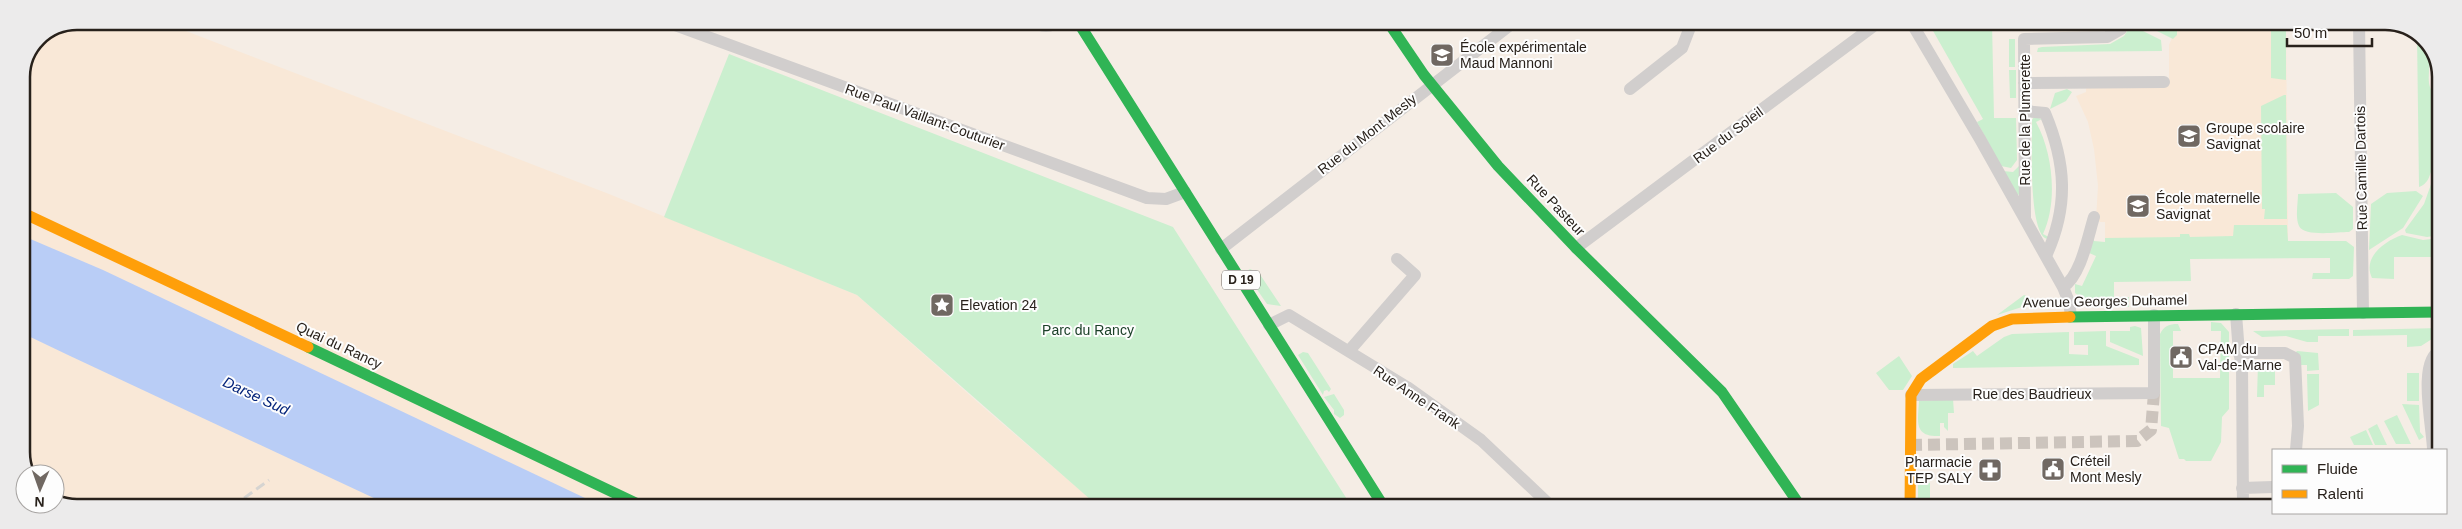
<svg xmlns="http://www.w3.org/2000/svg" width="2462" height="529" font-family="Arial,sans-serif">
  <rect width="100%" height="100%" fill="#f5ede5"/>
  <path fill="#f9e8d7" d="M77 21H160L609 194 857 295 983 407 1100 507H66L55 500V474H28L22 459 21 77 38 37Z
    M2286 25 2288 242H2105V222H2100L2096 219 2098 186 2094 149 2088 122 2076 96 2086 92V85H2169V45L2177 26Z"/>
  <path fill="#cbefcf" d="M1928 22H1962L1963 26 1964 22H1992L1994 118H2016L2017 160 2011 168 2001 166 1977 122 1983 119Z
    M2139 22H2286V80L2271 78V25L2177 26V35L2173 39Z
    M2131 25 2161 40 2162 51 2037 52 2038 48 2042 47 2110 44 2124 36Z
    M2417 35C2438 46 2427 63 2429 83 2430 90 2435 97 2437 105 2443 126 2439 149 2432 169 2429 177 2428 184 2419 187Z
    M2009 39H2015V67H2009Z
    M2432 52 2440 70V94L2432 85Z
    M729 54 1173 227 1352 507H1099L857 295 664 217Z
    M2009 70H2016V98H2010Z
    M2067 89 2072 92 2066 101 2050 109 2055 93Z
    M2284 95H2286L2287 219H2264L2265 209H2262L2261 106Z
    M2034 117 2042 119 2036 122C2053 153 2058 202 2043 234L2049 237 2047 239C2028 234 2032 139 2032 120Z
    M2440 159V235L2427 237 2406 233 2405 230 2424 204Z
    M2019 166 2020 194 2016 196 2003 171 2013 172Z
    M2416 191 2423 196 2403 228 2369 250 2371 204 2387 193Z
    M2336 193 2353 207V229L2349 232C2337 232 2304 237 2299 226 2295 218 2298 203 2298 194Z
    M2234 225H2287L2288 241H2346L2354 247 2353 276 2349 279H2312L2313 273H2330V258L2190 259 2191 281 2114 282V297H2129V307L2093 306 2075 293V284L2082 286 2096 256 2087 252 2094 235V241L2105 242V238L2180 237V234H2189L2190 237 2233 236Z
    M2402 235 2423 240 2440 238V257H2394V279L2372 278C2362 257 2385 241 2402 235Z
    M1250 269 1259 273 1281 306 1267 304 1245 272Z
    M2024 295 2033 299 2022 307 1997 315Z
    M2211 322 2221 323 2229 332V409L2222 417 2221 442 2211 461H2186L2184 459H2179L2169 428 2161 426 2160 334C2164 326 2169 324 2178 324L2181 331H2173V378H2220L2221 331H2211Z
    M2135 326 2141 328 2143 356 2110 342V331H2130V327Z
    M2440 328V338L2432 339 2421 346 2407 347V335L2353 336V330Z
    M2349 329V336H2318V342H2307L2286 336 2262 337 2253 331Z
    M2106 331V346L2139 359V365L1953 368V364L1973 351 1977 356 2004 337 2012 334 2069 332V354L2088 355V345H2074V332Z
    M2297 351 2318 353 2319 370 2307 371V365H2301L2295 353Z
    M1303 352 1308 353 1331 389 1329 392 1327 390 1324 391 1323 395 1298 355Z
    M1899 356 1912 376 1903 390H1889L1876 373Z
    M2258 364H2275V385H2264V397H2257Z
    M2407 373H2419V401H2407Z
    M2307 374H2319V405L2308 411Z
    M1334 394 1344 410V415L1340 418 1334 414V410L1324 397Z
    M1953 399 1954 413H1948V431L1944 427V423H1940V436C1913 437 1918 421 1919 401Z
    M2402 404 2419 405 2420 432 2424 437 2419 440Z
    M2397 415 2411 444H2396L2384 421Z
    M2377 424 2387 445H2375L2368 429Z
    M2366 430 2373 445H2354L2350 437Z
    M1918 482 1930 483V500H1918Z"/>
  <path fill="#b9cdf6" d="M21 235 103 270 604 507H393L68 355 22 333Z"/>
  <g fill="none" stroke-linecap="round" stroke-linejoin="round">
    <path stroke="#ccc4bd" stroke-width="12" stroke-dasharray="12 6" stroke-linecap="butt" d="M1910 445 2137 441 2151 430 2154 393"/>
    <path stroke="#d1cecd" stroke-width="12" d="M667 22 1147 198 1166 199 1185 192
      M1029 22C1042 27 1050 27 1063 22
      M1911 22 1980 139 2063 287 2069 302 2071 316
      M2359 22 2363 313
      M2024 83 2164 82
      M1630 89 1682 48 1692 22
      M2025 111 2045 113C2066 163 2069 206 2046 256
      M2025 218 2024 39 2107 37 2121 29 2123 22
      M1576 248 1879 22
      M1221 249 1514 22
      M2063 287C2081 276 2088 236 2094 217
      M2236 314 2239 353 2242 364 2243 508
      M1269 325 1289 315 1407 387 1481 440 1552 507
      M1349 351 1415 275 1397 259
      M2239 353H2285L2295 358 2298 426 2296 450
      M1911 395 2154 393V315
      M2433 450C2433 430 2417 360 2440 351
      M2242 488 2273 487"/>
    <path stroke="#30b455" stroke-width="11" d="M1078 22 1384 507
      M1388 22 1424 75 1498 166 1576 248 1722 392 1801 507
      M2070 317 2440 312
      M308 347 644 507"/>
    <path stroke="#ff9f0a" stroke-width="11" d="M21 212 308 347
      M1910 508 1911 395 1921 379 1992 326 2012 319 2070 317"/>
    <path stroke="#d6d4d1" stroke-width="3" stroke-dasharray="10 5" stroke-linecap="butt" d="M232 507 269 480"/>
  </g>
  <defs>
    <g id="school-square" transform="scale(1.25)"><rect x="-9" y="-9" width="18" height="18" rx="4" fill="#706862" stroke="#fdfdfd"/><path d="M0-5L7-2L0 1L-7-2ZM-4 1L0 2.5L4 1V4Q0 6-4 4Z" fill="#fff"/></g>
    <g id="sight-square" transform="scale(1.25)"><rect x="-9" y="-9" width="18" height="18" rx="4" fill="#706862" stroke="#fdfdfd"/><path d="M0-6L1.8-2.2L6-1.7L2.9 1.2L3.7 5.4L0 3.3L-3.7 5.4L-2.9 1.2L-6-1.7L-1.8-2.2Z" fill="#fff"/></g>
    <g id="civic-square" transform="scale(1.25)"><rect x="-9" y="-9" width="18" height="18" rx="4" fill="#706862" stroke="#fdfdfd"/><path d="M-.6-6.5H3V-4.5H.6V-3L4-1V1h2V6H-6V1h2V-1L-.6-3ZM-1.2 2.5V6h2.4V2.5Z" fill="#fff"/></g>
    <g id="pharmacy-square" transform="scale(1.25)"><rect x="-9" y="-9" width="18" height="18" rx="4" fill="#706862" stroke="#fdfdfd"/><path d="M-2-6h4v4h4v4h-4v4h-4v-4h-4v-4h4Z" fill="#fff"/></g>
  </defs>
  <g fill-rule="evenodd">
    <use href="#school-square" x="1442" y="55"/>
    <use href="#school-square" x="2189" y="136"/>
    <use href="#school-square" x="2138" y="206"/>
    <use href="#sight-square" x="942" y="305"/>
    <use href="#civic-square" x="2181" y="357"/>
    <use href="#civic-square" x="2053" y="469"/>
    <use href="#pharmacy-square" x="1990" y="470"/>
  </g>
  <g text-anchor="middle" stroke-width="4" stroke-linejoin="round" paint-order="stroke">
    <rect fill="#fdfdfd" stroke="#68635f" stroke-width="1" x="1222" y="270.5" width="38" height="19" rx="4"/>
    <g font-size="12" font-weight="bold" fill="#28211b">
      <text x="1241" y="284">D 19</text>
    </g>
    <g font-size="14" fill="#28211b" stroke="#fdfdfd" text-anchor="start">
      <text x="1460" y="52">École expérimentale<tspan x="1460" dy="16">Maud Mannoni</tspan></text>
      <text x="2206" y="133">Groupe scolaire<tspan x="2206" dy="16">Savignat</tspan></text>
      <text x="2156" y="203">École maternelle<tspan x="2156" dy="16">Savignat</tspan></text>
      <text x="960" y="310">Elevation 24</text>
      <text x="2198" y="354">CPAM du<tspan x="2198" dy="16">Val-de-Marne</tspan></text>
      <text x="2070" y="466">Créteil<tspan x="2070" dy="16">Mont Mesly</tspan></text>
      <text x="1972" y="467" text-anchor="end">Pharmacie<tspan x="1972" dy="16">TEP SALY</tspan></text>
    </g>
    <g font-size="14" fill="#28211b" stroke="#fdfdfd">
      <text transform="translate(925 117) rotate(20)" y="5">Rue Paul Vaillant-Couturier</text>
      <text transform="translate(2025 120) rotate(-90)" y="5">Rue de la Plumerette</text>
      <text transform="translate(1367 134) rotate(-38)" y="5">Rue du Mont Mesly</text>
      <text transform="translate(1728 135) rotate(-37)" y="5">Rue du Soleil</text>
      <text transform="translate(2361 168) rotate(-91)" y="5">Rue Camille Dartois</text>
      <text transform="translate(1556 205) rotate(47)" y="5">Rue Pasteur</text>
      <text transform="translate(2105 301) rotate(-1)" y="5">Avenue Georges Duhamel</text>
      <text transform="translate(339 345) rotate(25)" y="5">Quai du Rancy</text>
      <text x="2032" y="399">Rue des Baudrieux</text>
      <text transform="translate(1417 397) rotate(34)" y="5">Rue Anne Frank</text>
    </g>
    <g font-size="14" fill="#1c4129" stroke="#fdfdfd">
      <text x="1088" y="335">Parc du Rancy</text>
    </g>
    <g font-size="15" font-style="italic" fill="#03237a" stroke="#fdfdfd">
      <text transform="translate(256 396) rotate(25)" y="5">Darse Sud</text>
    </g>
  </g>
  <path d="M0 0H2462V529H0ZM77 30H2385A47 47 0 0 1 2432 77V452A47 47 0 0 1 2385 499H77A47 47 0 0 1 30 452V77A47 47 0 0 1 77 30Z" fill="#ecebeb" fill-rule="evenodd"/>
  <path fill="none" stroke="#28211b" stroke-width="2.5" d="M77 30H2385A47 47 0 0 1 2432 77V452A47 47 0 0 1 2385 499H77A47 47 0 0 1 30 452V77A47 47 0 0 1 77 30Z"/>
  <rect x="2272" y="449" width="175" height="65" fill="#fdfdfd" stroke="#a8a5a3"/>
  <rect x="2282" y="465" width="25" height="8" fill="#30b455" stroke="#a8a5a3"/>
  <text x="2317" y="474" font-size="15" fill="#28211b">Fluide</text>
  <rect x="2282" y="490" width="25" height="8" fill="#ff9f0a" stroke="#a8a5a3"/>
  <text x="2317" y="499" font-size="15" fill="#28211b">Ralenti</text>
  <g transform="translate(40 489) rotate(182)"><circle r="24" fill="#fdfdfd" stroke="#a8a5a3"/>
  <path d="M0-4L9 19L0 12L-9 19Z" fill="#706862"/>
  <text y="-8" font-size="14" font-weight="bold" text-anchor="middle" fill="#28211b">N</text>
  </g>
  <path d="M2287 38v8h85v-8" fill="none" stroke="#28211b" stroke-width="2.5"/>
  <text x="2294" y="38" font-size="15" fill="#28211b" stroke="#fdfdfd" stroke-width="4" paint-order="stroke">50 m</text>
</svg>
